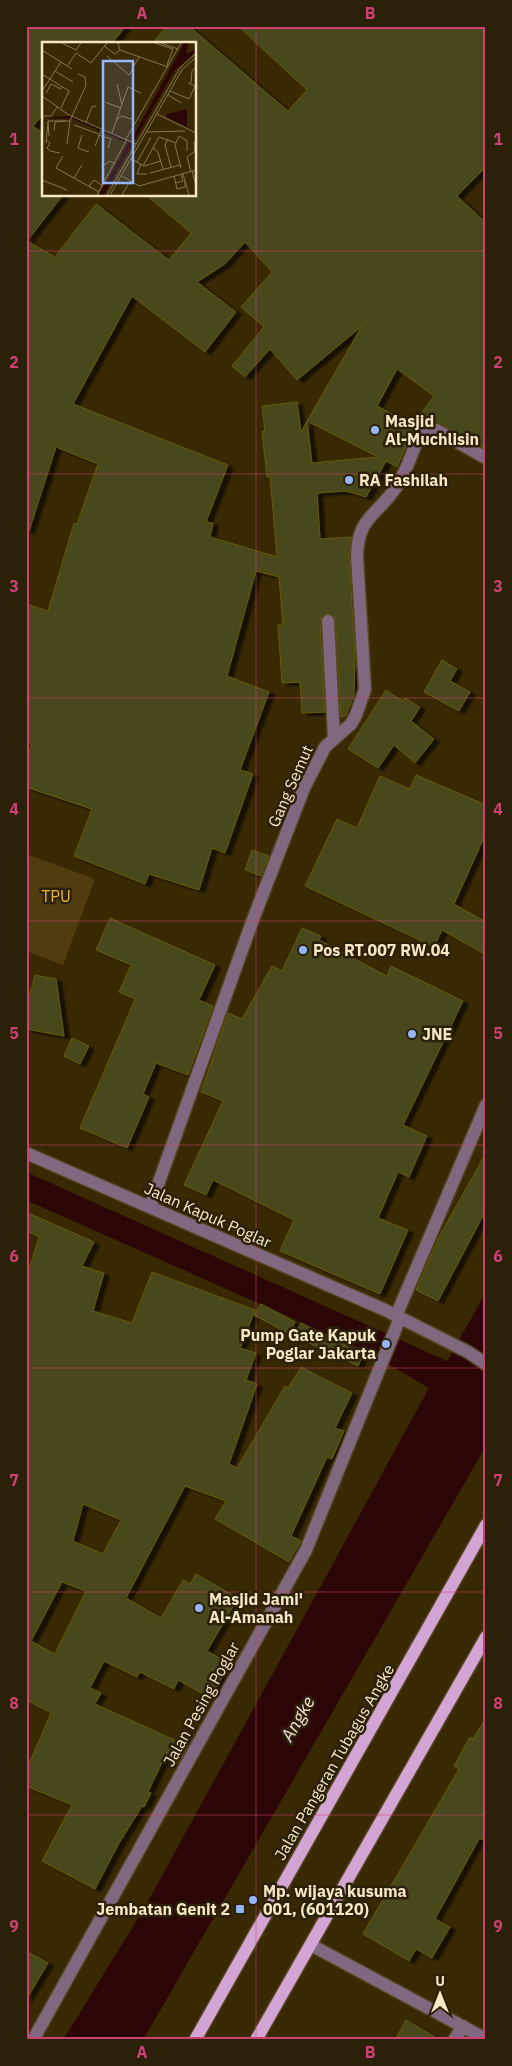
<svg xmlns="http://www.w3.org/2000/svg" width="512" height="2066" font-family="'IBM Plex Sans',sans-serif">
  <defs>
    <filter id="shadow"><feDropShadow dx="5.5" dy="3" stdDeviation="1" flood-color="#0009"/></filter>
  </defs>
  <rect width="100%" height="100%" fill="#392903"/>
  <path fill="#503c0f" d="M26 854 95 879 63 965 26 951Z"/>
  <path fill="#2c0606" d="M26 1172 447 1361 486 1292V1446L143 2040H63L145 1907 429 1388 366 1351 26 1200Z"/>
  <path fill="#4a461a" stroke="#625c09" fill-rule="evenodd" filter="url(#shadow)" d="M26 26H126L111 44H44V113L33 126 44 134V195H63L27 241 55 257 96 204 169 260 191 233 146 195H195V44H152L167 26H189L288 111 307 90 238 26H486V167L457 196 486 223V449L421 414 434 396 397 369 377 406 415 426 397 467 386 461 366 497 346 491 317 493 320 539 351 537 349 557 355 652 354 695 346 716 341 717 335 617 327 613 321 617 320 621 325 712 302 713 300 682 282 683 278 625H283L279 577 256 571 227 676 269 692 240 770 253 774 225 853 212 848 199 890 149 874 145 884 74 856 92 809 26 787V760L32 744H26V604L48 611 74 523 77 524 98 464 56 447 29 531H26ZM245 242 272 272 241 307 264 327 232 366 245 377 270 349 297 380 362 326 307 421 378 457 312 463 307 421 301 432 297 402 262 406 265 431H262L267 477 270 476 277 557 210 537 213 523 206 522 228 465 73 404 132 296 205 352 236 312 197 282 225 264Z
    M442 660 457 669 450 681 470 692 459 711 424 692Z
    M386 690 403 701 405 698 420 707 411 721 434 739 415 763 394 745 378 768 348 749Z
    M416 775 486 805V833L454 904 486 922V955L442 930 434 947 305 886 337 819 357 828 380 776 410 789Z
    M252 850 269 856 261 876 245 870Z
    M110 918 215 965 199 1000 213 1006 188 1075 156 1063 143 1094 149 1097 127 1148 80 1128 135 999 119 992 131 965 96 950Z
    M302 928 321 936 319 940 387 976 391 966 463 1001 403 1125 427 1136 409 1177 398 1172 378 1218 408 1230 380 1294 280 1251 294 1220 213 1180 206 1195 184 1185 223 1101 201 1092 228 1013 242 1019 272 966 282 971Z
    M35 975 56 979 64 1036 26 1029V993L30 994Z
    M72 1038 89 1046 80 1064 64 1056Z
    M486 1153V1210L438 1301 416 1290 440 1235Z
    M26 1212 94 1242 82 1266 104 1273 93 1311 132 1323 152 1272 255 1310 240 1348 256 1353 246 1380 257 1384 229 1464 237 1468 285 1386 288 1388 301 1367 352 1393 335 1428 344 1431 332 1459 327 1457 291 1536 301 1541 289 1562 215 1519 226 1501 185 1486 126 1598 161 1618 183 1580 190 1584 196 1574 238 1598 207 1651 230 1664 210 1698 178 1680 174 1689 140 1672 137 1677 104 1661 90 1688 101 1693 95 1704 188 1746 177 1764 164 1758 148 1792 151 1793 144 1807 142 1806 118 1845 95 1889 42 1861 72 1805 26 1786V1771L51 1713 26 1700V1279L39 1237 26 1231ZM83 1504 121 1520 103 1554 73 1541ZM62 1582 86 1591 55 1654 31 1641Z
    M261 1304 295 1322 289 1334 254 1315Z
    M301 1323 363 1354 358 1366 294 1336Z
    M486 1718V1840L479 1839 435 1919 450 1927 432 1958 416 1949 409 1961 363 1934 459 1769 454 1766 470 1737 473 1739Z
    M26 1951 48 1963 26 2000Z
    M406 2020 440 2040H395Z"/>
  <g fill="none" stroke-linecap="round" stroke-linejoin="round">
    <g stroke="#54441e" stroke-width="15">
      <path id="minor" d="M328 621 334 738
        M26 1153 385 1310 468 1352 486 1364
        M150 1207 252 922 304 788 325 747 351 724 356 715 365 689 357 557C357 517 378 515 397 486 408 469 413 448 422 430L429 428 436 430 486 458
        M396 1316 486 1105
        M311 1945 486 2039
        M33 2040 306 1550 400 1318
        M454 2040 463 2026"/>
    </g>
    <g stroke="#54441e" stroke-width="15">
      <path id="major" d="M195 2040 486 1525
        M256 2040 486 1637"/>
    </g>
    <use href="#minor" stroke="#7f6980" stroke-width="12"/>
    <use href="#major" stroke="#d2a5d4" stroke-width="12"/>
  </g>
  <path fill="none" stroke="#cd4170" stroke-width="1" stroke-opacity="0.55" d="M256 26V2040M26 251H486M26 474H486M26 698H486M26 921H486M26 1145H486M26 1368H486M26 1592H486M26 1815H486"/>
  <g fill="#95b6fd" stroke="#2b210b" stroke-width="2">
    <circle cx="375" cy="430" r="5"/>
    <circle cx="349" cy="480" r="5"/>
    <circle cx="303" cy="950" r="5"/>
    <circle cx="412" cy="1034" r="5"/>
    <circle cx="386" cy="1344" r="5"/>
    <circle cx="199" cy="1608" r="5"/>
    <circle cx="253" cy="1900" r="5"/>
    <rect x="235" y="1904" width="10" height="10" rx="2.5"/>
  </g>
  <g text-anchor="middle" stroke-width="5" stroke-linejoin="round" paint-order="stroke">
    <g font-size="16" font-weight="bold" fill="#f8e7c5" stroke="#2b210b" text-anchor="start">
      <text x="385" y="427">Masjid<tspan x="385" dy="18">Al-Muchlisin</tspan></text>
      <text x="359" y="486">RA Fashilah</text>
      <text x="313" y="956">Pos RT.007 RW.04</text>
      <text x="422" y="1040">JNE</text>
      <text x="376" y="1341" text-anchor="end">Pump Gate Kapuk<tspan x="376" dy="18">Poglar Jakarta</tspan></text>
      <text x="209" y="1605">Masjid Jami'<tspan x="209" dy="18">Al-Amanah</tspan></text>
      <text x="263" y="1897">Mp. wijaya kusuma<tspan x="263" dy="18">001, (601120)</tspan></text>
      <text x="230" y="1915" text-anchor="end">Jembatan Genit 2</text>
    </g>
    <g font-size="16" fill="#f8e7c5" stroke="#2b210b">
      <text transform="translate(290 786) rotate(-66)" y="6">Gang Semut</text>
      <text transform="translate(208 1215) rotate(24)" y="6">Jalan Kapuk Poglar</text>
      <text transform="translate(201 1704) rotate(-61)" y="6">Jalan Pesing Poglar</text>
      <text transform="translate(334 1762) rotate(-60)" y="6">Jalan Pangeran Tubagus Angke</text>
    </g>
    <g font-size="16" fill="#ecb732" stroke="#2b210b">
      <text x="56" y="902">TPU</text>
    </g>
    <g font-size="18" font-style="italic" fill="#fbdad6" stroke="#2b210b">
      <text transform="translate(298 1719) rotate(-60)" y="6">Angke</text>
    </g>
  </g>
  <g transform="translate(42 42)">
    <rect width="154" height="154" fill="#392903"/>
    <path d="M142 1H147L144 12 154 7V10L133 28 62 153H57L86 101 31 77 0 76 28 74 88 100ZM145 67V85L124 75 125 72Z" fill="#2c0606"/>
    <path fill="none" stroke="#857551" stroke-width="1" d="M20 1 34 8 39 1M76 1 78 8 126 25M113 1 131 7 125 23H127M119 1 136 7M62 4 73 12 78 8M0 8 30 27M65 14 87 33 97 15M26 23 34 11 49 21 65 1M13 29 31 40M0 32 27 49 19 66M149 41 150 29 154 25M75 42 80 63M0 49 19 20M128 49 147 57 153 44 146 41M4 51 9 42 19 47 20 45M126 53 139 61M0 54 27 73 94 102M63 60 79 66M115 72 154 91M0 74H9L16 64M74 78 80 74 92 78M6 79H28M6 79 7 94M44 80 50 65 54 64M32 83 57 92M12 88 13 80 23 79M105 90 143 89M70 91 86 45 99 51M40 93 36 106 47 110M56 93 69 97 66 106M84 97 139 1M126 97 123 103 129 125M5 98 8 101 5 106 8 109 18 111M4 101 6 79M25 102 28 79 44 43 43 35 36 32M53 104 60 87M111 106 116 110 121 127M21 114 14 126 57 150M89 117 102 124 119 119M95 120 109 95M99 122 95 132H105M101 124 117 95 134 101M59 125 68 119 73 122M139 126 133 103 137 94 145 99V109M150 129 154 144M149 130 145 115 153 109 152 100M108 131 138 123M141 132 147 153M80 134 97 144 154 128M132 134 135 147 143 145V139M32 136 40 123M0 138 25 148M133 141 141 139 139 132M47 144 52 138 61 144M55 153 85 97M65 153 138 26 154 11M68 153 140 28 154 15M80 153 88 139"/>
    <path fill="#95b6fd" fill-opacity="0.15" stroke="#95b6fd" stroke-width="2.5" d="M61 19H91V141H61Z"/>
    <rect width="154" height="154" fill="none" stroke="#f8e7c5" stroke-width="2.5"/>
  </g>
  <rect width="512" height="2066" fill="none" stroke="#2b210b" stroke-width="55"/>
  <g transform="translate(440 1994)" stroke="#2b210b" stroke-width="4" paint-order="stroke">
  <path d="M0-4L9 19L0 12L-9 19Z" fill="#f8e7c5"/>
  <text y="-8" font-size="14" font-weight="bold" text-anchor="middle" fill="#f8e7c5">U</text>
  </g>
  <rect x="28" y="28" width="456" height="2010" fill="none" stroke="#cd4170" stroke-width="2"/>
  <g font-size="16" text-anchor="middle" font-weight="bold" fill="#cd4170">
    <text x="142" y="19">A</text>
    <text x="370" y="19">B</text>
    <text x="14" y="145">1</text>
    <text x="498" y="145">1</text>
    <text x="14" y="368">2</text>
    <text x="498" y="368">2</text>
    <text x="14" y="592">3</text>
    <text x="498" y="592">3</text>
    <text x="14" y="815">4</text>
    <text x="498" y="815">4</text>
    <text x="14" y="1039">5</text>
    <text x="498" y="1039">5</text>
    <text x="14" y="1262">6</text>
    <text x="498" y="1262">6</text>
    <text x="14" y="1486">7</text>
    <text x="498" y="1486">7</text>
    <text x="14" y="1709">8</text>
    <text x="498" y="1709">8</text>
    <text x="14" y="1932">9</text>
    <text x="498" y="1932">9</text>
    <text x="142" y="2058">A</text>
    <text x="370" y="2058">B</text>
  </g>
</svg>
